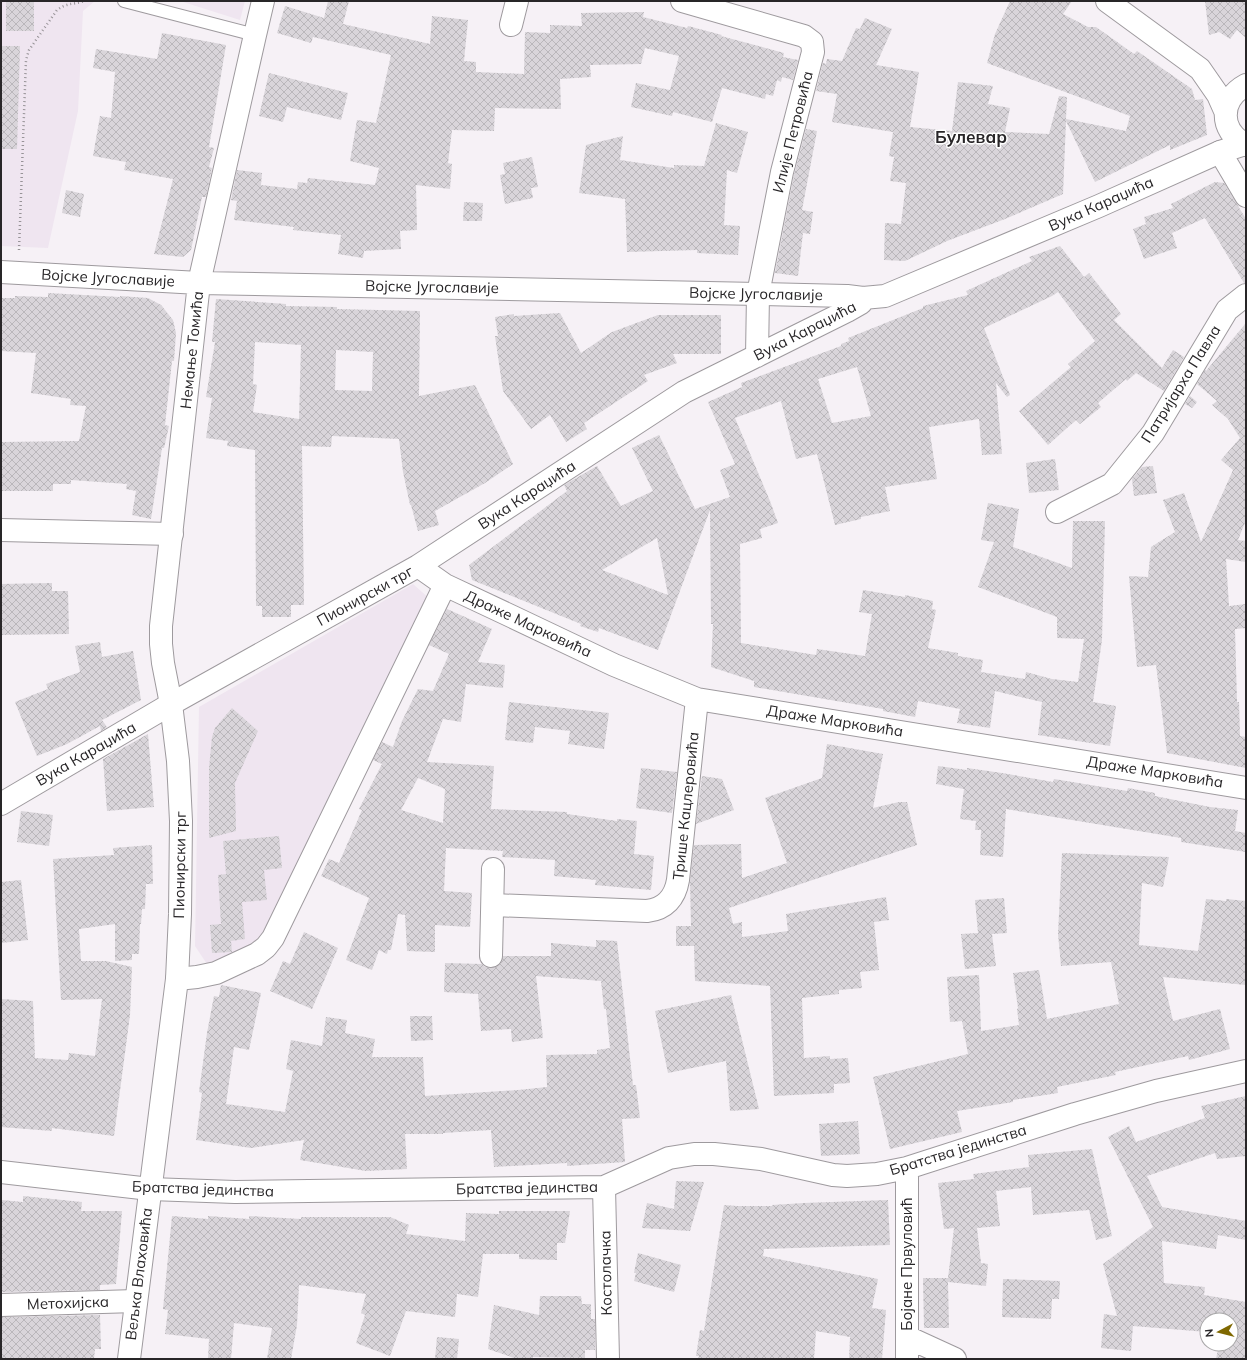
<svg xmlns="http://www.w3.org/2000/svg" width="1247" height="1360" font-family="Mulish,sans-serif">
  <defs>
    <pattern id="building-cross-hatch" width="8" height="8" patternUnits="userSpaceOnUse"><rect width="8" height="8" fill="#d9d5da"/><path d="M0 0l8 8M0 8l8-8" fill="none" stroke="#bab7bb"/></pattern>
  </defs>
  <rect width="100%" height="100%" fill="#f6f1f6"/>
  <path fill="#efe5f0" d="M1 1H95L83 11 78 111 48 248 1 246Z
    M180 1H245L240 20Z
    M413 584 431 600 258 942 209 967 195 946 199 707Z"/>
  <path fill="url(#building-cross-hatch)" fill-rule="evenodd" d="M6 1H34V31H6Z
    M328 1H349L343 24 430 44 432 16 468 20 464 61 476 62V72L524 74 525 32 550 33V25L582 26 581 13 644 12 643 17 687 28 688 26 722 35 721 36 784 53 783 57 798 60 793 80 782 77 781 82 777 80 773 96 766 94 765 99 722 88 712 122 673 112 672 116 631 107 636 83 670 90 679 56 645 48 641 64 590 65 591 77 560 79 561 109 495 108 494 131 452 130 448 163 452 164 450 189 416 185 417 230 400 231 401 249 364 251 363 258 338 254 341 235 293 230 294 227 234 220 237 201 231 200 237 170 262 173 261 185 297 189 298 182 307 183 308 178 375 185 379 168 350 161 357 120 376 123 391 55 313 37 311 43 277 33 285 6 324 18Z
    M1010 1H1072L1063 14 1088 27H1096L1134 54 1137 51 1192 89 1195 100 1203 99 1207 135 1170 150V145L1095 182 1066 121 1063 194 1005 219 947 241 905 261 884 260 885 223 901 224 906 183 890 181 894 157 889 156 893 132 832 122 837 94 816 91 823 63 826 64 827 59 842 61 856 28 860 29 865 18 892 29 876 65 919 72 910 127 952 131 958 82 993 86 988 104 1010 108 1005 132 1049 134 1059 96 1067 97 1066 119 1126 131 1130 116 987 63 995 34Z
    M1205 1H1246V38L1237 30 1230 39 1219 32 1209 35Z
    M162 33 226 45 209 147 214 148 209 167 212 168 206 197H202L191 250 183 257 154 254 173 179 124 170 126 162 93 156 100 116 111 118 115 72 93 68 96 49 157 59Z
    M1 46H20L17 149H1Z
    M269 73 348 93 341 120 287 107 283 122 259 116Z
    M716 123 748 132 737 173 727 170 724 225 740 226 738 255 697 253V250L627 252 625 199 579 193 586 145 623 136 620 160 674 168V165L704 166Z
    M806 129 817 131 802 210 813 212 810 234 803 233 798 276 775 273 794 175Z
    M532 157 538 187 531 188 533 198 505 204 500 175 505 174 503 163Z
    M1215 182 1224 183 1246 219V283H1244L1205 218 1172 233 1177 248 1144 259 1133 229 1146 224 1144 217 1173 208 1171 204Z
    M66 190 84 194 80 217 62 213Z
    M464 202 483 203 482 221H463Z
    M1060 246 1084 277 1089 273 1121 314 1114 320 1162 368 1173 350 1184 357 1164 391 1136 373 1127 381 1126 379 1098 403 1101 407 1080 424 1076 420 1048 445 1019 411 1071 367 1068 364 1095 341 1058 292 1052 296 984 328 1010 395 1007 397 996 383 1002 454 982 455 979 419 929 427 937 479 885 487 890 511 861 517V519L835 525 817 454 796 459 781 401 735 418 770 501 778 523 760 529 762 538 740 544 741 643 816 655 817 649 865 656 872 614 859 612 863 590 905 597V595L933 601 932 609 936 610 928 648 958 653V656L983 660 981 672 1025 679 1026 672 1052 679 1078 682 1084 639 1057 638V617L978 587 994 542 981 540 988 503 1019 509 1013 547 1072 568 1073 521H1105L1102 640 1093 702 1116 706 1110 746 1038 735 1042 702 995 691 990 728 957 723 960 709 918 701 915 717 883 711V709L754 687V681L711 667 713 624H711L710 510 658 650 599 628 598 632 580 626 581 624 472 580 469 565 567 491 564 485 597 466 621 506 653 491 632 448 659 435 695 509 730 497 720 470 735 464 708 402 742 387 741 383 841 346V344L849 341 848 338 923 308V306L968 295 966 291 1032 261 1029 257ZM857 367 871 416 832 423 818 379ZM657 538 668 595 602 570Z
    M48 293 120 297V296L148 298 161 305 173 320 176 333 174 361H172L165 425 169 426 164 448H162L151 519 132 515 136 491 126 489 127 484 71 480V484H53V491H1V442L79 441 86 406 70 405 71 399 31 393 36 353 1 351V298H15V296L48 297Z
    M216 299 286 304V306L337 307V309L420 311 419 396 475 385 513 464 485 483 435 511 439 525 418 531 411 505H410L403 472 399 439 332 436 331 447 302 446 304 605H291V617H262V606H256L255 450 227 446 228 441 206 438 212 398 206 397 215 342H212ZM255 342 301 345 299 419 253 412 257 385 253 384ZM336 350 373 352 372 391 335 390Z
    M560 313 581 353 612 332 658 315H721V354H673L677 363 644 375 648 381 584 423 587 429 566 442 550 415 531 429 503 391 495 336H498L495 317 514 314V316Z
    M1246 323V520L1238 540 1246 541V562L1226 559 1229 606 1246 604V628L1235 629 1237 702H1239L1240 736 1246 737V768L1167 753 1156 665 1137 667 1129 576 1148 577 1151 547 1175 532 1163 500 1184 493 1201 542 1233 470 1221 460 1240 438 1228 419 1212 405 1217 401 1197 384 1205 370 1206 371Z
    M1190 396 1197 402 1192 408 1185 404Z
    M1055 459 1059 490 1029 493 1026 463Z
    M1153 466 1157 493 1134 496 1132 479 1142 467Z
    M52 583V591H68L69 634 1 635V584Z
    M447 609 492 629 478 662 505 665 503 688 466 684 461 722 443 719 427 762 494 766 491 809 567 812V814L617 821V819L637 821 634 854 654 856 651 890 595 885 596 880 554 876 555 860 502 857 503 851 446 848 444 891 472 893 470 927 435 925V952L407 951 405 915 398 914 391 950H388L387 954 379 950 372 970 346 960 369 898 321 876 329 859 339 863 362 810 359 809 382 764 373 760 382 742 393 747 402 721 418 689 433 691 449 654 429 645ZM418 778 445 789 443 823 401 810Z
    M100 642 102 657 133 651 141 700 102 720 107 727 101 731 100 726 67 744 37 756 15 702 48 689 46 684 80 672 75 646Z
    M509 702 609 713 604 749 568 744 570 731 535 727 533 743 505 740Z
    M232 708 258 731 235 783 236 831 209 838V768L212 737 215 728Z
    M148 734 154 807 107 811 103 759Z
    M827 744 883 754 873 808 899 802H907L917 845 729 908 733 924 742 922V937L788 931 786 914 886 897 889 920 874 922 879 970 860 972 862 988 839 990V994L802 998 804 1058 830 1056V1059L848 1058 850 1083 834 1084V1093L774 1096 770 986 695 981 694 946H676V926H691L690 882 694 845 741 844 742 878 787 863 765 798 822 778Z
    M938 766 967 770V768L1002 773 1053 782 1054 779 1127 791 1128 788 1155 793V796L1210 807 1238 810 1235 831 1246 833V852L1181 842V838L1006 809 1003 857 980 855 981 830H975L976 821 960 819 964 789 936 784Z
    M641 768 677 772 672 813 636 808Z
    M702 776 722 779 734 810 696 824Z
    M21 811 53 815 49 846 17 842Z
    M279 836 282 868 264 870 267 900 242 902 245 939 231 941 232 952 212 953 210 925 221 924 218 875 226 874 223 841Z
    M152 845 153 884H146L145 909H142L141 924H140L139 954H132V960L115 961V924L79 929 81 961H106L132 967 130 1015 114 1136 52 1128V1131L1 1127V999L33 1001 35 1058 68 1060 69 1053 95 1056 102 999 61 1000 53 859 114 855 113 848Z
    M1062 853 1169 857 1163 887 1142 883 1139 945 1198 951 1206 899 1226 901V899L1246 901V985L1163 977 1173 1021 1220 1009 1230 1049 1189 1060 1188 1056 1115 1072 1116 1075 1057 1087 1058 1093 1013 1100V1102L957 1111 962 1132 890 1149 873 1077 968 1054 962 1021 950 1022 947 977 979 975 981 1031 1019 1025 1017 1009 1018 1008 1013 973 1039 970 1047 1019 1119 1004 1111 962 1061 966 1058 934Z
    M21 880 28 940 1 943V882Z
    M1004 898 1007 933 992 934 996 966 965 969 961 934 978 933 975 900Z
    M304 932 338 948 312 1009 270 991 283 961 290 964Z
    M596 940 617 941 633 1085H636L640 1118 622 1119 625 1162 567 1166V1163L494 1167 491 1130 443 1133V1134H405L407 1169 366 1171 300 1160 304 1140 251 1148 196 1140 202 1093 199 1092 207 1033 214 996 219 997 221 985 261 993 249 1050 234 1047 226 1104 285 1112 293 1071 286 1069 291 1040 322 1046 326 1017 347 1020 345 1033 375 1039 372 1057H423L425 1096 518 1090 547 1087 546 1055 597 1054V1050L610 1048 606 1009H604L601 981 536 976 543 1038 512 1042 511 1029 481 1031 478 994 444 992 445 963 482 964 485 967 491 968 497 967 501 963 503 956H551V943L596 947Z
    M731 995 759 1109 730 1111 726 1061 668 1073 655 1011Z
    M410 1016H432L433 1040 411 1041Z
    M1246 1096V1156L1217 1159 1215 1153 1147 1176 1162 1207 1246 1221V1240L1218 1235 1216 1249 1162 1241 1164 1283 1205 1287 1204 1295 1246 1302V1359H1216L1219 1344H1231V1320H1207V1332L1133 1326 1131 1351 1101 1348 1104 1314 1117 1316 1103 1264 1153 1227 1108 1137 1129 1126 1136 1142 1205 1118 1201 1106Z
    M858 1121 860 1154 821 1156 819 1124Z
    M1092 1149 1112 1236 1096 1240 1089 1210 1033 1215 1031 1187 996 1191 1000 1226 977 1228 981 1263 988 1264 986 1286 948 1282 949 1328H924L923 1278H948L954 1228 944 1229 938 1183 974 1179 973 1174 1029 1167 1028 1155Z
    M676 1181 704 1182 690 1231 642 1228 647 1203 674 1209Z
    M23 1196 82 1202 81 1211H122L116 1284 100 1285V1290L1 1292V1200L23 1202Z
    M888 1200 890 1245 764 1249 763 1256 878 1279 872 1308 886 1310 882 1359H849L850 1337 816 1331 814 1359H698L699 1356H696L700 1330 704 1331 724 1205 737 1206H772V1205L804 1203Z
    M499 1211H570L565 1243H557V1260L519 1259V1254H483L478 1297 457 1294 455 1317 406 1311 390 1356 356 1343 365 1315 361 1313 366 1294 299 1285 297 1325 291 1359H267L272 1328 234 1323 231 1359H208L209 1339 165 1334 168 1310 163 1309 172 1216 208 1219V1216L249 1219V1216L301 1219V1217H390L409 1225 406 1234 465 1241 466 1213 499 1214Z
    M638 1253 681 1265 674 1292 634 1281 636 1273H634Z
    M1003 1279 1060 1281 1059 1299H1052L1051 1319 1002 1317Z
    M540 1296H581L582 1304H591V1319H595V1350H585V1358L533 1357V1359H517L488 1349 494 1305 539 1315Z
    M100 1315 101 1349H95L94 1359H1V1317Z
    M437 1337 459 1339 457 1359H435Z"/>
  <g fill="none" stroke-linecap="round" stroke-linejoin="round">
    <g stroke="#9e9a9e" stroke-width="14">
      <path id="lane" d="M124 1 255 35"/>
    </g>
    <g stroke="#9e9a9e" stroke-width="24">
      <path id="street" d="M682 1 804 36 812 42 813 52 782 172 758 294 757 356
        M511 25 517 1
        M1220 152 1246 196
        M1057 512 1112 484 1153 433 1227 310 1246 295
        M1 530 172 534
        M418 566 445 585 513 617 614 665 697 699 1246 788
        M1 804 171 704 418 566 684 392 847 311 861 303 863 298
        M493 905 647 911C665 909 675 898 678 880L697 699
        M491 956 493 869
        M177 979 197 977 216 973 257 954 266 947 273 938 445 585
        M1 1172 150 1189 235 1192 604 1187 669 1158 694 1154H714L761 1159 833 1175 847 1176 877 1174 907 1168 1075 1114 1156 1091 1246 1071
        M604 1187 608 1359
        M1 1305 136 1301
        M907 1337 955 1359
        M907 1359V1168"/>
    </g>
    <g stroke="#9e9a9e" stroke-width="24">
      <path id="secondary" d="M1107 1 1200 69 1218 95 1226 113
        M1246 85C1220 99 1218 130 1246 145
        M1 272 199 283 758 294 847 296 863 298 885 296 1099 206 1220 152 1245 144
        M129 1359 177 979 180 914 181 821 178 761 171 704 163 663 161 644V626L199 283 255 35 263 1"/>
    </g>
    <path stroke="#979397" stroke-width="2.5" stroke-dasharray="1 3" stroke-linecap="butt" d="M19 250 26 60 29 50 57 10C68 2 73 5 84 1"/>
    <use href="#lane" stroke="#fff" stroke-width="12"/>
    <use href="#street" stroke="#fff" stroke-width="22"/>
    <use href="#secondary" stroke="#fff" stroke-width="22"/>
  </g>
  <g text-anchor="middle" stroke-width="3" stroke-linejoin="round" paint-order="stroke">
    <g font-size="15" fill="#282628" stroke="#fff">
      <text transform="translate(793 132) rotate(-76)" y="5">Илије Петровића</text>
      <text transform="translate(1101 204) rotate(-24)" y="5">Вука Караџића</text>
      <text transform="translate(108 278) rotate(3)" y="5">Војске Југославије</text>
      <text transform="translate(432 287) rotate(1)" y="5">Војске Југославије</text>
      <text transform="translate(756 294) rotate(1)" y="5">Војске Југославије</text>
      <text transform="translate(805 331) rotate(-27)" y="5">Вука Караџића</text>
      <text transform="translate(192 350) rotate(-84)" y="5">Немање Томића</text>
      <text transform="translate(1181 384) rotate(-58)" y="5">Патријарха Павла</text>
      <text transform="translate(527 495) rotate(-33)" y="5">Вука Караџића</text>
      <text transform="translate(365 596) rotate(-29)" y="5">Пионирски трг</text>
      <text transform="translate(528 624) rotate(25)" y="5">Драже Марковића</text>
      <text transform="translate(835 721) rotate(9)" y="5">Драже Марковића</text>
      <text transform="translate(86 754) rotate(-30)" y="5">Вука Караџића</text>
      <text transform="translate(1155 772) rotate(9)" y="5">Драже Марковића</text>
      <text transform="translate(686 806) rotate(-84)" y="5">Трише Кацлеровића</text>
      <text transform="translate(180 865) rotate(-89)" y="5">Пионирски трг</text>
      <text transform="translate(958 1150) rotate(-17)" y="5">Братства јединства</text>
      <text transform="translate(527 1188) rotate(-1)" y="5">Братства јединства</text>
      <text transform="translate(203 1189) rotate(2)" y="5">Братства јединства</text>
      <text transform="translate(907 1264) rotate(-90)" y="5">Бојане Првуловић</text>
      <text transform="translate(606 1273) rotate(-91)" y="5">Костолачка</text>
      <text transform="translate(139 1274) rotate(-83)" y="5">Вељка Влаховића</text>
      <text transform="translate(68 1303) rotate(-2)" y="5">Метохијска</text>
    </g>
    <g font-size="17" font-weight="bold" fill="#282628" stroke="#fff">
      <text x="971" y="143">Булевар</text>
    </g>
  </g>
  <rect width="1247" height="1360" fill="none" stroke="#282628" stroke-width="4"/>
  <g transform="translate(1219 1332) rotate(263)"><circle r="19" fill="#ffffff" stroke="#a9a8a9"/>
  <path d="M0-3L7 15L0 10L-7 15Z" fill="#7f6800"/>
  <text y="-6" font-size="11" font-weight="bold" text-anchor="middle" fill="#282628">N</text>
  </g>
</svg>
